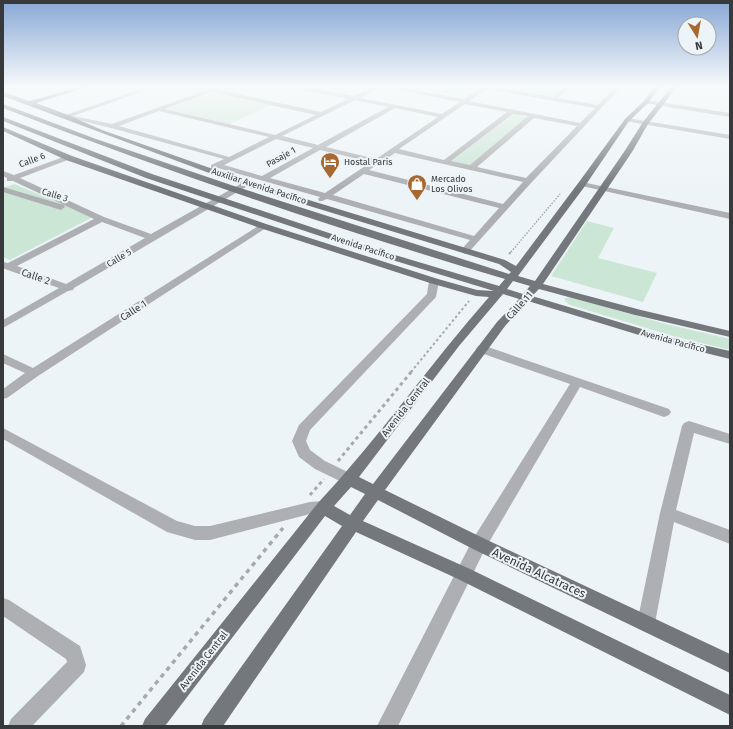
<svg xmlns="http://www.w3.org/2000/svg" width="733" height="729" font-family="'Fira Sans',sans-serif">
  <rect width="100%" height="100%" fill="#edf4f7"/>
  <path fill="#cce6d6" d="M445 87H474L460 96 436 92Z
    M544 87H564L553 98 534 94Z
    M211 93 271 105 229 124 167 109Z
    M514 114 527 117 470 166 450 162Z
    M14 184 93 217 10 260 3 257V188Z
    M587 221 614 228 598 258 657 273 643 302 551 276Z
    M572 297 662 323 730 339V350L673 336 570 305 564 300 566 298Z"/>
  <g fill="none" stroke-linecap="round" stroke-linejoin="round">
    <path stroke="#a5aaad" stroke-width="1.5" stroke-dasharray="1.5 1.5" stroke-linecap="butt" d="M511 252 560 194"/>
    <path stroke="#a5aaad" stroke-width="2" stroke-dasharray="2.5 2.5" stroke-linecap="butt" d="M509 254 512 251
      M411 372 469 301"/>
    <path stroke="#a5aaad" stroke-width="3" stroke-dasharray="3.5 3.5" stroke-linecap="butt" d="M338 461 412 371
      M310 495 324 479"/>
    <path stroke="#a5aaad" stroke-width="3.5" stroke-dasharray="4.5 4.5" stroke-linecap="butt" d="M121 726 283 528"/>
    <path fill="#aeafb2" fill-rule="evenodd" d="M147 87H155L73 116 112 124 204 91 192 87 211 88 321 112 348 99 297 89 294 87H304L353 96 373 87H380L360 98 442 114 460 102 384 87H395L464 99 482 87H493L553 97 564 87H570L558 98 598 105 615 87H621L531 183 468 253 465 254 460 251 470 240 327 199 322 201H319L318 199 320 197 218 168 211 169V165L224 159 111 128 63 116ZM487 89 595 108 580 123 469 101ZM211 92 316 115 275 135 165 109ZM355 100 388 107 318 145 282 136ZM465 104 507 112 444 160 399 149ZM395 108 438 117 376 159 326 147ZM159 111 269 137 229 157 119 126ZM513 114 528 116 470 165 451 161ZM534 118 577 126 526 178 477 167ZM276 139 313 148 262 176 224 165ZM320 150 371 162 325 193 270 178ZM395 153 523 182 503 204 369 170ZM364 174 499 208 474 236 333 195Z
      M646 100 730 113V117L644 103 643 102Z
      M627 118 730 135V139L625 121V119Z
      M66 156H72L73 158 20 178 104 217 151 234 244 182H247L251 184 74 288 73 290 68 291 3 328V320L59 288 5 269 3 268V262L8 263 94 219 13 181H7V178L3 176V171L14 175ZM102 222 145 238 66 284 17 266Z
      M579 182H582L730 213V219L582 186H579Z
      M3 187 64 205 65 207 61 210 3 192Z
      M263 223 267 226 266 228 38 376 7 398 3 399V389L25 373 3 363V354L33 368Z
      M434 278 439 281 436 297 310 430 306 441 310 450 325 461 354 475 356 479 354 483 349 485 344 483 315 469 299 457 292 441 299 425 427 294 429 281Z
      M482 345 669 409 671 412 669 415 664 417 580 387 485 549 398 726H377L473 539 570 384 478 352 476 349 478 346Z
      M689 421 730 434V444L694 433 676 510 730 530V544L674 522 655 623 652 629 646 632 640 629 637 623 660 513 682 426 684 423Z
      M3 428 177 521 195 526H210L310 502 323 501 328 503 331 507 328 511 310 514 210 540H195L167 532 3 439Z
      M3 598 9 600 80 646 86 665 84 672 32 726H8L11 719 67 662 66 659 3 616Z"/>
    <path fill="#74777b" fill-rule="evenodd" d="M79 87H87L36 103 68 115 102 130 250 182 505 260 516 266 579 182 625 119 644 101 654 87H660L648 103 629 121 585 186 518 276 535 281 624 152 643 122 671 87H677L648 124 632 152 543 284 641 310 730 331V337L635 315 539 289 532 296 672 338 730 351V359L665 343 528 301 505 326 385 490 485 539 730 654V673L473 549 378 500 363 521 470 569 730 695V715L458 579 356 532 223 726H201L204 719 342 526 325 516 165 726H142L145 719 318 503C379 438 430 364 489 297L476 296 430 283 260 228 66 160 3 131V127L72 156 266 224 438 279 477 290 494 291 389 259 146 178 3 121V117L152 174 395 255 499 286 505 279C336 229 168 172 3 108V104L96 139 234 186 509 274 511 272 499 264 244 186 3 96V92L30 101ZM513 281 530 286 523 294 507 289ZM503 294 519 299 497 322 373 484 359 477 459 346ZM351 487 365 494 350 515 334 506Z"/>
  </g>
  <linearGradient id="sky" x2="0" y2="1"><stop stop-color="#88a7d5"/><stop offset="0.46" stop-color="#f7fafb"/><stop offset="1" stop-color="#f7fafb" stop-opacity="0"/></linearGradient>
  <rect width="733" height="189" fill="url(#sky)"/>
  <defs>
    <g id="hotel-pin" transform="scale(1)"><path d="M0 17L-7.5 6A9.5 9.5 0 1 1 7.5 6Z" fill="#a86930" stroke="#edf4f7"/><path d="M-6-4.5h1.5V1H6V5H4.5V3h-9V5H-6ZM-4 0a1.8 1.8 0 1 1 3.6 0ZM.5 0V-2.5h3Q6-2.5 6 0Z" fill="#fff"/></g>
    <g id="shop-pin" transform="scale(1)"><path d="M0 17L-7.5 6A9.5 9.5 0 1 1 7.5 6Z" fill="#a86930" stroke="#edf4f7"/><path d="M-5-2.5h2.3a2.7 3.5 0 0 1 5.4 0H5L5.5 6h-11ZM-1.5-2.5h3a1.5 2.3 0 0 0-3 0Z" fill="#fff"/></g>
  </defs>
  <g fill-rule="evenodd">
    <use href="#hotel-pin" x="330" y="162"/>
    <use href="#shop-pin" x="417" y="184"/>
  </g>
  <g text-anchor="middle" stroke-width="4" stroke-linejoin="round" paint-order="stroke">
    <g font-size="9" fill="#37393b" stroke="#edf4f7">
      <text transform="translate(281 157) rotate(-29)" y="3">Pasaje 1</text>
      <text transform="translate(32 160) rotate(-20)" y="3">Calle 6</text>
      <text transform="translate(259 186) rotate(18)" y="3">Auxiliar Avenida Pacífico</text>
      <text transform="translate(55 195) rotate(17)" y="3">Calle 3</text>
      <text transform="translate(363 247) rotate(18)" y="3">Avenida Pacífico</text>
      <text transform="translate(119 258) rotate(-31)" y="3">Calle 5</text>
      <text transform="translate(673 341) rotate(15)" y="3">Avenida Pacífico</text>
    </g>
    <g font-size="9" fill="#37393b" stroke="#edf4f7" text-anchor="start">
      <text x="344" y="165">Hostal Paris</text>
      <text x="431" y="182">Mercado<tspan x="431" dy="10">Los Olivos</tspan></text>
    </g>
    <g font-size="10" fill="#37393b" stroke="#edf4f7">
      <text transform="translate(36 276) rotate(19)" y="4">Calle 2</text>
      <text transform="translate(519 305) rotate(-48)" y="4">Calle 11</text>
      <text transform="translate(133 310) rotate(-33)" y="4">Calle 1</text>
      <text transform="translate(405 407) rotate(-52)" y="4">Avenida Central</text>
      <text transform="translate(203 660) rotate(-52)" y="4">Avenida Central</text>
    </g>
    <g font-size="12" fill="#37393b" stroke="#edf4f7">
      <text transform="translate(539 573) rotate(25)" y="4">Avenida Alcatraces</text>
    </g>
  </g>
  <rect width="733" height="729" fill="none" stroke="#37393b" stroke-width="8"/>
  <g transform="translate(697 36) rotate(169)"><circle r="19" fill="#edf4f7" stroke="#a4a9ac"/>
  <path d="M0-3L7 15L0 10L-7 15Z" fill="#a86930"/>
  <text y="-6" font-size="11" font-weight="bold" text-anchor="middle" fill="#37393b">N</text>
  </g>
</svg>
